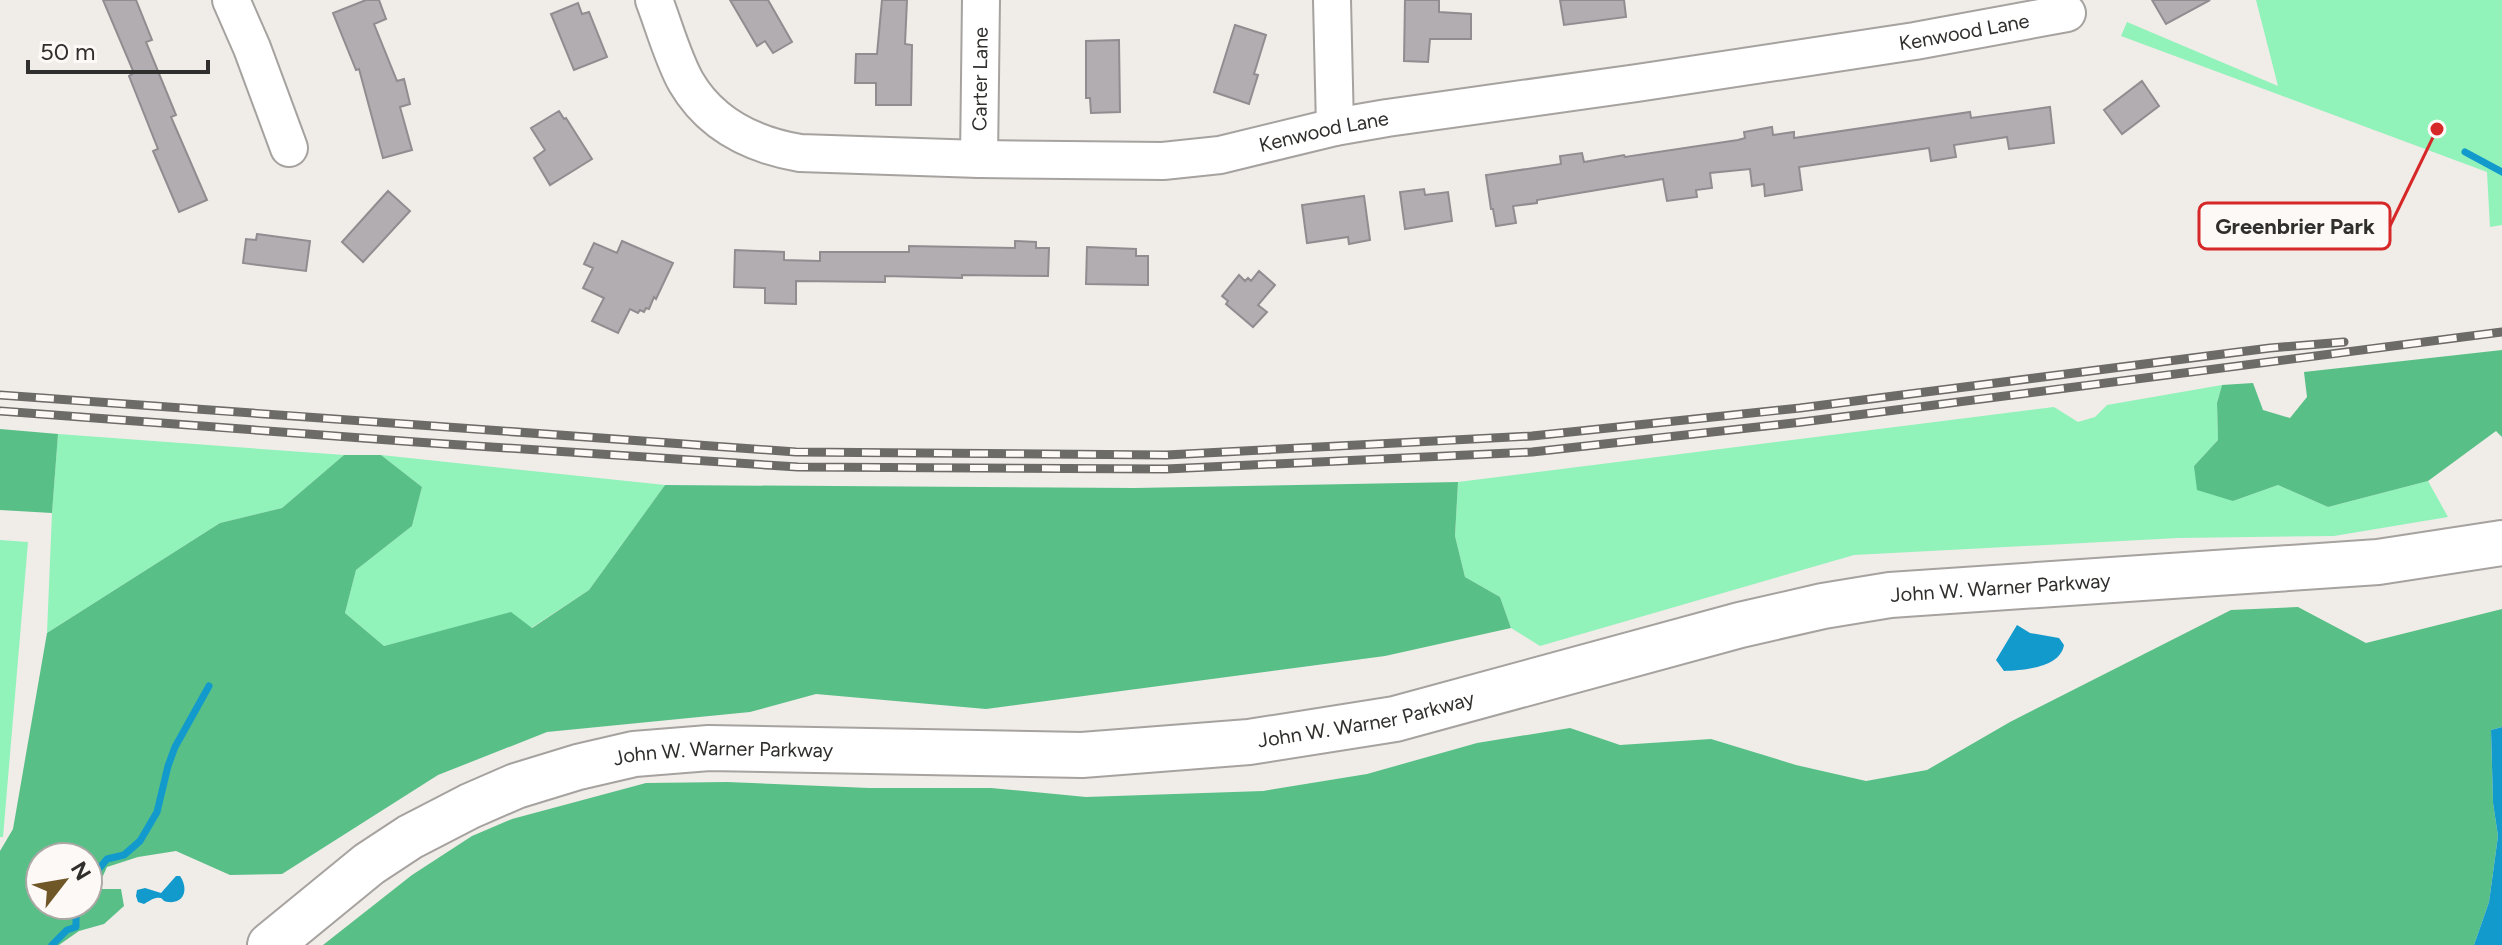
<svg xmlns="http://www.w3.org/2000/svg" width="2502" height="945" font-family="Figtree,sans-serif">
  <rect width="100%" height="100%" fill="#f0ece8"/>
  <path fill="#91f2ba" d="M2256 0H2502V225L2490 227 2487 172 2121 36 2127 22 2278 86Z
    M2222 385 2217 403 2218 440 2194 466 2233 501 2278 485 2328 507 2428 481 2448 517 2334 536 2178 538 1854 555 1540 646 1511 628 1500 597 1465 577 1455 536 1458 482 2054 407 2078 422 2095 417 2107 405Z
    M58 434 344 455 282 508 220 523 47 633 52 513Z
    M381 455 665 485 589 590 531 628 511 613 384 646 345 613 356 570 412 526 422 487Z
    M0 540 28 542 3 837H0Z"/>
  <path fill="#58bf87" fill-rule="evenodd" d="M2502 350V437L2496 431 2428 481 2328 507 2278 485 2233 501 2197 490 2194 466 2218 440 2217 403 2222 385 2253 383 2263 410 2290 418 2307 397 2304 372Z
    M0 429 58 434 52 513 0 510Z
    M344 455H381L422 487 412 526 356 570 345 613 384 646 511 612 532 628 589 590 665 485 1134 488 1458 482 1455 536 1465 577 1500 597 1511 628 1385 656 986 709 816 694 750 712 547 732 438 775 282 874 230 875 176 851 138 857 107 867 97 889H121L124 906 104 924 79 931 59 945H0V851L13 829 47 633 220 523 282 508ZM40 857H88V905H40Z
    M2298 607 2366 643 2502 609V727L2491 730 2493 803 2498 836 2489 902 2474 945H323L412 875 472 836 512 819 646 783 727 782 869 788H991L1086 797 1263 791 1367 774 1477 743 1570 728 1620 745 1711 739 1796 765 1866 781 1927 770 2010 722 2231 610Z"/>
  <path fill="#139acc" d="M2017 625 2030 633 2059 638 2064 645C2060 668 2024 670 2004 671L1996 660Z
    M2502 727V945H2474L2489 902 2498 836 2493 803 2491 730Z
    M176 876H180C188 887 186 904 168 902 160 901 165 897 156 898 151 899 148 902 144 904L138 902 136 896 137 890 145 888 161 893Z"/>
  <g fill="none" stroke-linecap="round" stroke-linejoin="round">
    <path stroke="#139acc" stroke-width="7" d="M2465 152 2502 172
      M88 882 107 859 124 855 140 841 157 812 168 766 175 747 209 686
      M52 945 67 930 76 927V905"/>
  </g>
  <path fill="#b1adb1" stroke="#908c90" stroke-width="2" d="M103 0H136L152 40 146 42 176 115 171 117 207 200 179 212 153 151 158 149 129 76 134 73Z
    M366 0H379L386 19 374 24 397 81 404 79 410 104 400 107 412 150 383 158 359 69 356 70 333 13Z
    M730 0H768L792 42 773 53 765 41 757 46Z
    M882 0H907L905 44 912 45 911 105H876V83H855L856 54H877Z
    M1405 0H1439V12L1471 14V39H1430L1428 62 1404 61Z
    M1560 0H1624L1626 17 1564 25Z
    M2152 0H2210L2166 24Z
    M578 3 582 14 589 12 607 57 574 70 551 14Z
    M1235 25 1266 35 1254 74 1258 75 1249 104 1214 92Z
    M1119 40 1120 112 1091 113 1090 98H1086V41Z
    M2142 81 2159 106 2122 134 2104 110Z
    M2050 107 2054 143 2009 149 2007 137 1954 145 1956 157 1931 161 1929 148 1799 167 1802 190 1765 196 1764 184 1752 186 1750 169 1710 173 1712 188 1696 190 1697 197 1667 201 1663 179 1537 200V203L1513 206 1516 223 1496 226 1493 209H1491L1486 175 1561 164 1560 156 1582 153 1584 162 1624 155 1625 157 1738 140 1745 138 1744 132 1772 127 1773 135 1794 132V138L1970 112 1971 118Z
    M559 111 564 119 566 118 592 159 550 185 534 158 545 150 531 128Z
    M1424 189 1425 195 1448 192 1452 221 1405 229 1400 192Z
    M388 191 410 211 363 262 342 242Z
    M1364 196 1370 240 1349 244 1348 237 1307 243 1302 205Z
    M257 234 310 241 306 271 243 263 246 239 256 240Z
    M622 241 673 263 656 299 654 297 649 309 646 308 644 312 640 310 638 313 630 309 618 333 592 321 604 298 583 288 593 268 584 264 594 243 617 253Z
    M1015 241 1036 242V248H1049L1048 276 962 275V278L885 276V282L796 281V304L765 303V288L734 287 735 250 784 252V260L820 261V252H909V246L1015 248Z
    M1087 247 1136 249V256H1148V285L1086 284Z
    M1259 271 1275 285 1258 305 1267 312 1253 327 1226 304 1228 301 1222 296 1239 275 1245 281 1248 278 1251 281Z"/>
  <g fill="none" stroke-linecap="round" stroke-linejoin="round">
    <g stroke="#a6a29f" stroke-width="40">
      <g id="minor">
        <path d="M231 0 252 48 289 148"/>
        <path id="s1" d="M654 0C664 26 673 59 686 82 711 125 753 145 800 153L979 159 1163 161 1220 155 1335 127 1387 118 1637 83 1915 41 2067 13"/>
        <path d="M1332 0 1335 127"/>
        <path id="s2" d="M979 159 981 0"/>
      </g>
    </g>
    <g stroke="#a6a29f" stroke-width="48">
      <g id="major">
        <path id="s3" d="M270 945 369 864 410 837 470 806 516 786 578 767 634 754 709 748 1082 755 1249 742 1395 719 1740 625 1823 606 1890 595 2378 562 2502 543"/>
      </g>
    </g>
    <use href="#minor" stroke="#fff" stroke-width="36"/>
    <use href="#major" stroke="#fff" stroke-width="44"/>
    <g stroke="#6d6b68" stroke-width="9">
      <path id="rail" d="M0 395 796 452 1166 455 1532 436 1800 408 2270 348 2344 342
        M0 411 416 442 798 467 1166 469 1532 452 1802 422 2502 332"/>
    </g>
    <use href="#rail" stroke="#fdf9f6" stroke-width="6" stroke-dasharray="18" stroke-linecap="butt"/>
  </g>
  <g text-anchor="middle" stroke-width="6" stroke-linejoin="round" paint-order="stroke">
    <g font-size="20" fill="#302f2d" stroke="#fdf9f6">
      <text dy="7" stroke="none"><textPath href="#s1" startOffset="1402">Kenwood Lane</textPath></text>
      <text dy="7" stroke="none"><textPath href="#s2" startOffset="80">Carter Lane</textPath></text>
      <text dy="7" stroke="none"><textPath href="#s1" startOffset="754">Kenwood Lane</textPath></text>
      <text dy="7" stroke="none"><textPath href="#s3" startOffset="1802">John W. Warner Parkway</textPath></text>
      <text dy="7" stroke="none"><textPath href="#s3" startOffset="1152">John W. Warner Parkway</textPath></text>
      <text dy="7" stroke="none"><textPath href="#s3" startOffset="506">John W. Warner Parkway</textPath></text>
    </g>
  </g>
  <path fill="none" stroke="#d62828" stroke-width="3" d="M2437 129L2390 226"/>
  <circle fill="#d62828" stroke="#fdf9f6" stroke-width="3" cx="2437" cy="129" r="8"/>
  <rect fill="#fdf9f6" stroke="#d62828" stroke-width="3" x="2199" y="203" width="191" height="46" rx="8"/>
  <g font-size="22" text-anchor="middle" font-weight="bold" fill="#302f2d">
    <text x="2295" y="234">Greenbrier Park</text>
  </g>
  <g transform="translate(64 881) rotate(59)"><circle r="38" fill="#fdf9f6" stroke="#aba8a6" stroke-width="2"/>
  <path d="M0-6L14 30L0 20L-14 30Z" fill="#705728"/>
  <text y="-12" font-size="22" font-weight="bold" text-anchor="middle" fill="#302f2d">N</text>
  </g>
  <path d="M28 60v12h180v-12" fill="none" stroke="#302f2d" stroke-width="4"/>
  <text x="40" y="60" font-size="24" fill="#302f2d" stroke="#fdf9f6" stroke-width="6" paint-order="stroke">50 m</text>
</svg>
